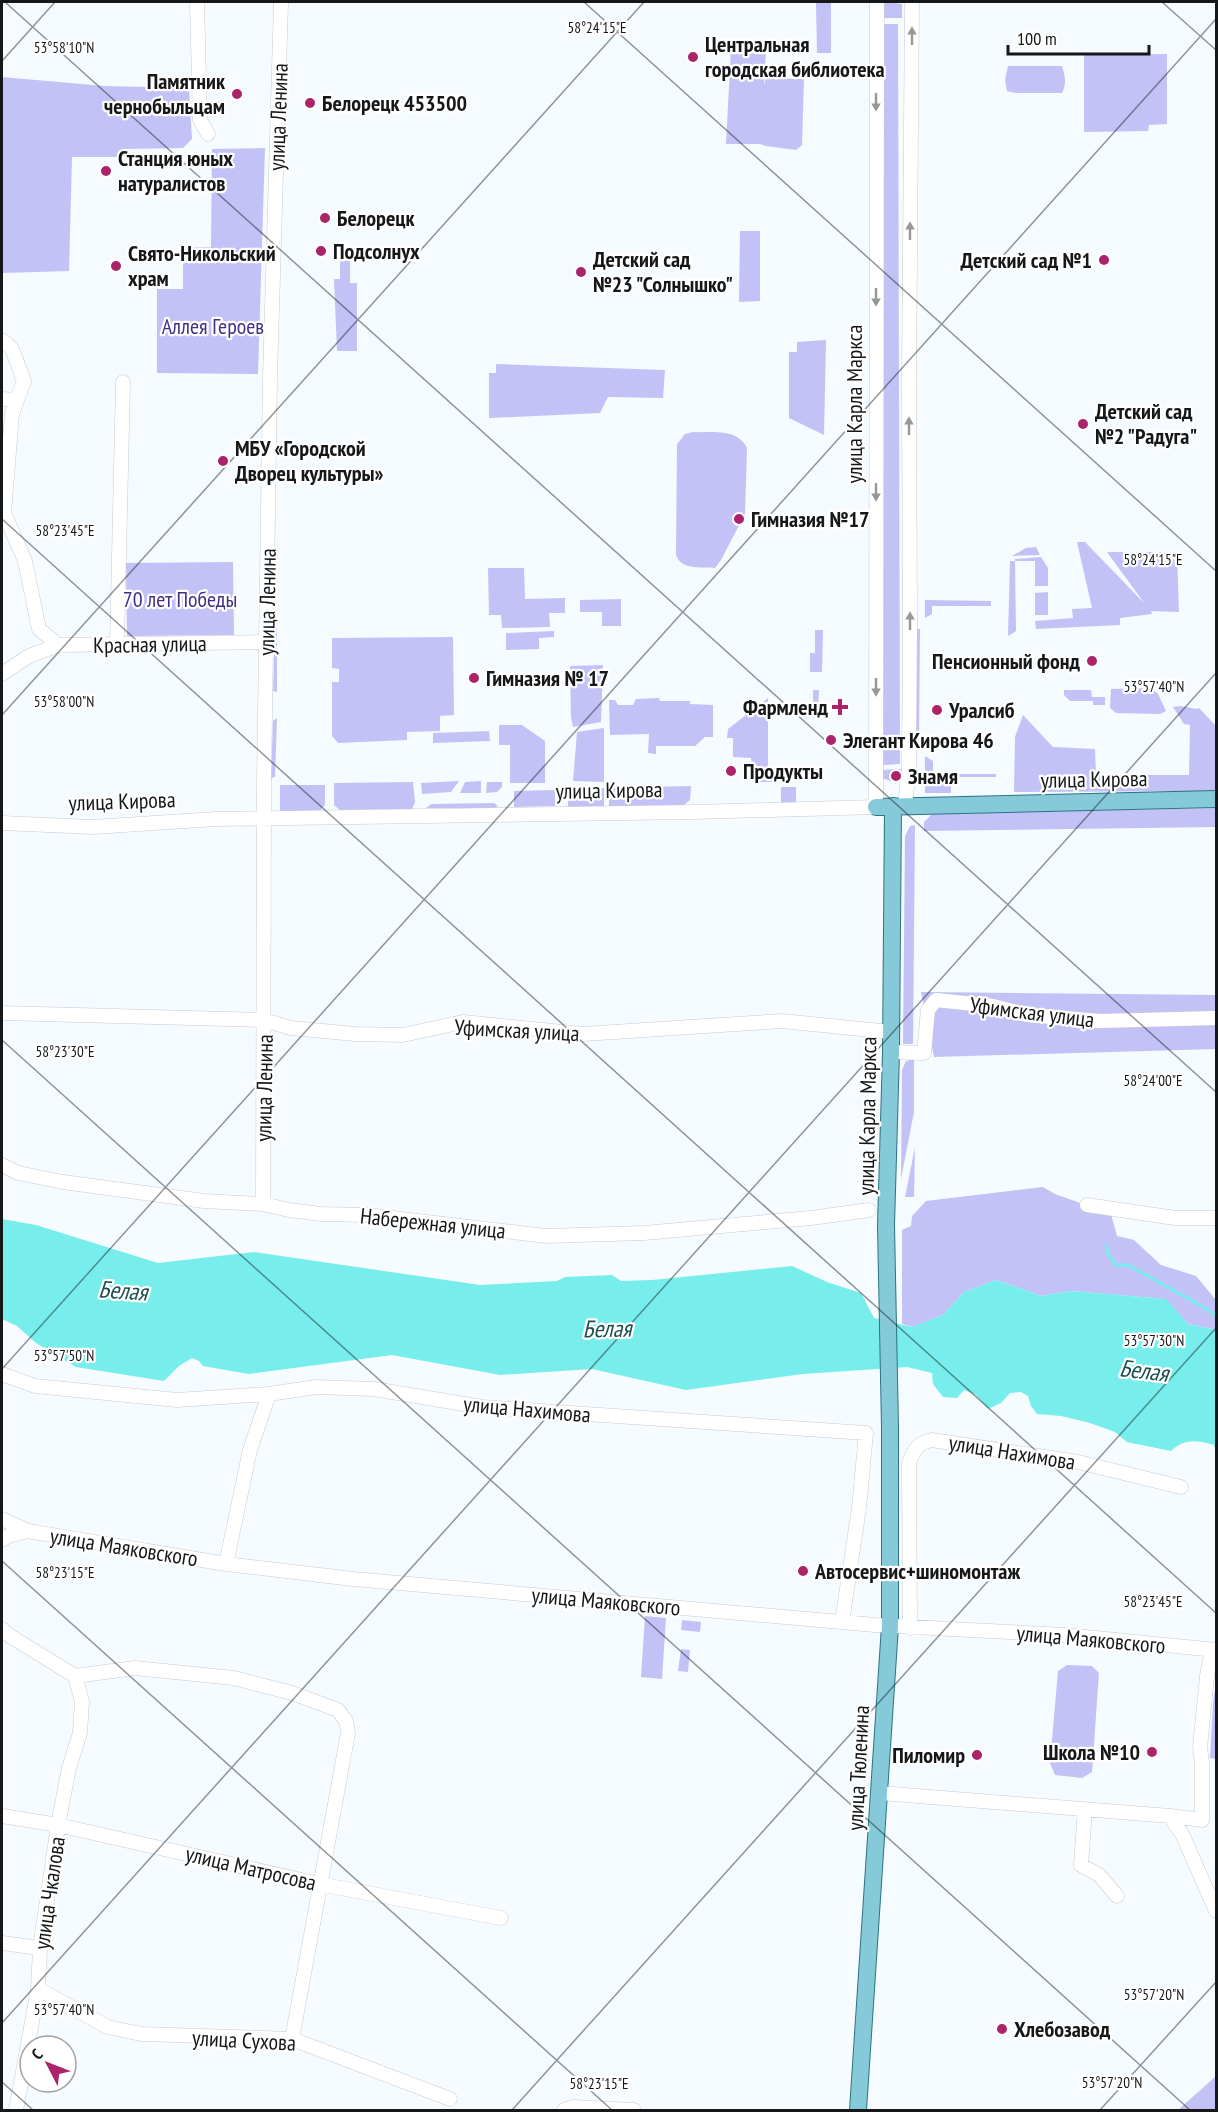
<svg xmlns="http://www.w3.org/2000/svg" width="1218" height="2112" font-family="'PT Sans Narrow',sans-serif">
  <rect width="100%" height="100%" fill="#f5fbff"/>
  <path fill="#c3c2f7" d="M831 2V53H817L816 3Z
    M887 2 902 4V18H882V5Z
    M883 24H898L900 764 883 765Z
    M731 48 766 50 764 85 766 78 804 79 802 145 796 150 766 146 760 144H726Z
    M1167 54V124L1149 125 1148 131 1084 132V55Z
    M1008 66H1062C1065 76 1067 83 1062 93H1015L1007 91 1005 80Z
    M2 77 104 86 189 88 192 139 183 148 125 149 124 157H72L69 271 2 273Z
    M265 148 258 374 157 373V289H183V248L211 247 212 149Z
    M740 231H760V301L739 302Z
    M350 259V283H357V351H337L334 279H340V261Z
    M826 340 824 435 789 418V352H797V342Z
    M496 364 665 370 663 398 608 397 600 413 489 418V373H496Z
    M693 432C713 433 737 428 747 448L745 514 721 560 715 568C701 567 681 570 676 555L677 444 685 434Z
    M1077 542H1085L1145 604 1107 552H1177L1179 612 1151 611 1152 614 1120 618V625L1036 629 1035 621 1073 618 1072 609 1092 608Z
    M1036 547 1040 555 1012 556 1026 548Z
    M1041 557 1048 568V586H1035V561H1015L1016 631 1008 636 1010 561H1015V559Z
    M233 562 234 635 127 636 126 563Z
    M488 568H524L525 599 565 598V613H549L550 627 502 628 501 615H489Z
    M1048 592V615H1035V593Z
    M621 599V626H602V612H580V600Z
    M925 600 991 601V606H932V614L925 618Z
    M277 615V692L273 691 275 619Z
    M916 629H920L919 741H915Z
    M815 630H823L822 672H810V653H815Z
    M554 631V637L539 638V649L506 650V633Z
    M453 637 454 715 440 716V731L407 732V740L338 743 332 736V682H339V669L332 668V638Z
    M603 665 601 722 573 727 571 717 570 666Z
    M1151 688 1158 694 1166 711 1160 714 1116 713 1110 708 1111 689Z
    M813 690H819L818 711 814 717H805L806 708H813Z
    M1064 690H1091L1092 697H1105V705H1093V701H1070L1064 695Z
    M659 698 660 701H690V704L713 705V737H705L695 746H656V754L648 753 649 734 610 735 609 700H615L618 705H633L636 699Z
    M768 698V768H774V782H754L751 758 733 757V738H727L728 729Z
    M1180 706 1197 709 1199 708 1216 726V791L1014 792 1015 737 1023 715 1053 747 1095 749 1096 775H1189L1190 725 1184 724 1173 707Z
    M277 718 275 777 271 778 273 721Z
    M499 725H522L545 741V783H510V745H499Z
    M604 728V782L573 781 577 732Z
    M489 731 490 741 433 743V733Z
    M925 756 933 761V773L950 774V778L925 777Z
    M901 769 899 779 893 782 882 778 881 770Z
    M954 774H996V777H954Z
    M459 781 451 792 422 794 421 783Z
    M481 781V793H460L465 782Z
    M925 781H951V793H925Z
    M413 782 415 802 412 809 340 810 334 805V783Z
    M487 782H502V787L497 792 486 793Z
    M280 785H325V805L319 812 280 813Z
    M691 786 690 800 684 805 609 807V788Z
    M781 787H796V803H781Z
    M568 788H604V807L568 808Z
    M555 790V806L514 807V791Z
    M494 803 498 806 495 808H426L431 804Z
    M1216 808V827L924 831V822L932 814Z
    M915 825 913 1044H903L905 836 910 826Z
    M921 992 1216 995V1049L934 1057Z
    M914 1059V1112L901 1179 902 1070 906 1061Z
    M915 1147 914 1197H905Z
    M1043 1187 1055 1194 1111 1214 1117 1236 1134 1240 1161 1265 1196 1276 1216 1300V1330L1188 1324 1165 1299 1071 1291 1041 1296 996 1280 964 1292 943 1315 913 1327 902 1324V1230L911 1226 912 1216 926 1201Z
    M645 1616 666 1618 662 1679 641 1677Z
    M682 1620 701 1622 700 1632 681 1630Z
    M681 1649 690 1650 688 1672 678 1671Z
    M1067 1665 1092 1666 1099 1673 1092 1772 1082 1778 1055 1775 1050 1763 1058 1671Z
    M1216 1683V1759L1210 1758 1213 1703Z
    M1216 2063V2110H1178L1215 2077Z"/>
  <path fill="#77eeeb" d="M2 1219 36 1225 158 1263 254 1252 480 1285 557 1281 565 1277 612 1275 621 1281 652 1280 792 1266 827 1282 861 1293 874 1318 912 1327 943 1315 964 1292 996 1280 1041 1296 1071 1291 1166 1299 1188 1324 1216 1330V1450L1214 1445C1197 1440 1184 1438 1171 1451L1127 1442 1115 1432 1090 1423 1061 1416 1037 1414 1031 1406 1028 1396 1021 1392 1010 1393 1001 1403 988 1409 976 1395 964 1390 957 1398 943 1397 933 1384 932 1373 907 1367 803 1374 686 1390 592 1369 500 1375 392 1355 249 1374 203 1366 199 1361 192 1358 179 1366 164 1381 76 1367 36 1343 17 1326 2 1319Z"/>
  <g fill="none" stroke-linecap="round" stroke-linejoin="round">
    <path stroke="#77eeeb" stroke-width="3" d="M1106 1245 1108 1254 1116 1265H1128L1205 1308 1216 1316"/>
    <g stroke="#c6ccd0" stroke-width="15">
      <path id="minor" d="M197 2 200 120 208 134
        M2 340 12 349 24 381 12 414 4 513 25 561 39 629
        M2 399 17 400
        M39 629 58 645 267 642
        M117 644 123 382
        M2 674 29 656 58 645
        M905 805 909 768 910 626 909 379 912 2
        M2 823 93 827 216 819 694 812 876 807 877 2
        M2 1013 264 1020 291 1028 355 1034 403 1035 463 1022 583 1034 782 1021 891 1032
        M891 1052 924 1053 928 1010 936 1000 993 1006 1028 1015 1100 1021 1216 1018
        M2 1165 18 1173 63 1182 204 1201 263 1204 289 1210 321 1214 367 1215 546 1236 644 1233 811 1218 869 1210
        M263 1204 264 783 270 377 281 2
        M1087 1205 1175 1218H1216
        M2 1374 35 1386 177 1400 269 1394 316 1387 374 1389 482 1407 866 1433 859 1508 842 1622
        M2 1519 28 1531 226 1564 353 1579 875 1625 1065 1635 1216 1650
        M2 1540 8 1536 28 1531
        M226 1564 250 1450 269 1394
        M910 1628 909 1463C914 1449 918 1443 932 1440L1078 1462 1181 1487
        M2 1629 10 1636 75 1676 135 1668 234 1678 292 1693 338 1710 346 1721 348 1733 292 2039
        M880 1793 1170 1816 1183 1836 1216 1911
        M1085 1809 1081 1865 1099 1875 1117 1896
        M2 1816 58 1825 319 1884 501 1918
        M1170 1816 1202 1820V1763L1200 1747 1207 1676 1212 1650
        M2 1943 40 1948
        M38 1989 108 2027 141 2034 292 2039 450 2099
        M16 2110 38 1989 40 1948 58 1825 69 1768 80 1733 82 1701 75 1676
        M564 2110 572 2107 634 2110"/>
    </g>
    <g stroke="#2a7485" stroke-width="18">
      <path id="major" d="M876 807 1216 799
        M858 2110 890 1626V1428L886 1225 891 1052 893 806"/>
    </g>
    <use href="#minor" stroke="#fff" stroke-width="14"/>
    <use href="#major" stroke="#86cad9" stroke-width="16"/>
  </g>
  <defs><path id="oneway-solid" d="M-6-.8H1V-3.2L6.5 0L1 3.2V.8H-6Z" transform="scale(1.5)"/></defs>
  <g fill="#969797">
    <use href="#oneway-solid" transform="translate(912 36) rotate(-90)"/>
    <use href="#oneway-solid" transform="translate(876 102) rotate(90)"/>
    <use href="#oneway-solid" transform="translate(910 231) rotate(-90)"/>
    <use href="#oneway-solid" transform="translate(876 297) rotate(90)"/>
    <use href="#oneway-solid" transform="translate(909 426) rotate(-90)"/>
    <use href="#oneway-solid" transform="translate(876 492) rotate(90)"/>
    <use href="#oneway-solid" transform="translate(910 621) rotate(-90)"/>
    <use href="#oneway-solid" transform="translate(876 687) rotate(90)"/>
  </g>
  <path fill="none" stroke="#151718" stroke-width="1.5" stroke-opacity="0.45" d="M5 2 1216 1092M584 2 1216 571M1162 2 1216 50M2 61 55 2M2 519 1216 1613M2 715 644 2M2 1040 1190 2110M2 1369 1216 19M2 1561 612 2110M2 2023 1216 673M2 2082 33 2110M512 2110 1216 1328M1100 2110 1216 1982"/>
  <g fill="#ab2368" stroke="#fff" stroke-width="2">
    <circle cx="693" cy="57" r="6"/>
    <circle cx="237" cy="94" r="6"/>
    <circle cx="310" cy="103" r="6"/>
    <circle cx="106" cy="171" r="6"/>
    <circle cx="325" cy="218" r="6"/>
    <circle cx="321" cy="251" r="6"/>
    <circle cx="1104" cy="260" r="6"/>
    <circle cx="116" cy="266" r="6"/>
    <circle cx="581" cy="272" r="6"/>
    <circle cx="1083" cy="424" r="6"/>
    <circle cx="223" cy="461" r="6"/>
    <circle cx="739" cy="519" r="6"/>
    <circle cx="1092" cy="661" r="6"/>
    <circle cx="474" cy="678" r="6"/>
    <path d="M837 698h6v6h6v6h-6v6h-6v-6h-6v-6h6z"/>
    <circle cx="937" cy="710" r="6"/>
    <circle cx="831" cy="740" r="6"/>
    <circle cx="731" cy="771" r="6"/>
    <circle cx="896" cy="776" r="6"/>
    <circle cx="803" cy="1571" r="6"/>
    <circle cx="1152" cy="1752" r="6"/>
    <circle cx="977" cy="1755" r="6"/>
    <circle cx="1002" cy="2029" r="6"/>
  </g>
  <g text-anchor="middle" stroke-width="4.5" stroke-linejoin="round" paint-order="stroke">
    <g font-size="22" font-weight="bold" fill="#151718" stroke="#fff" text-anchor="start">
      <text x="705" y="52">Центральная<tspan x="705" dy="25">городская библиотека</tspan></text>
      <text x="225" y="89" text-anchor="end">Памятник<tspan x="225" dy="25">чернобыльцам</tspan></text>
      <text x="322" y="111">Белорецк 453500</text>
      <text x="118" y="166">Станция юных<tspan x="118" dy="25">натуралистов</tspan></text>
      <text x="337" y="226">Белорецк</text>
      <text x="333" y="259">Подсолнух</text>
      <text x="128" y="261">Свято-Никольский<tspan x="128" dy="25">храм</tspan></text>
      <text x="593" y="267">Детский сад<tspan x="593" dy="25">№23 "Солнышко"</tspan></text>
      <text x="1092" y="268" text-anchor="end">Детский сад №1</text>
      <text x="1095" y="419">Детский сад<tspan x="1095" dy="25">№2 "Радуга"</tspan></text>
      <text x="235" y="456">МБУ «Городской<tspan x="235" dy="25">Дворец культуры»</tspan></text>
      <text x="751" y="527">Гимназия №17</text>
      <text x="1080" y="669" text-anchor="end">Пенсионный фонд</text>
      <text x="486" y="686">Гимназия № 17</text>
      <text x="828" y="715" text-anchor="end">Фармленд</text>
      <text x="949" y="718">Уралсиб</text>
      <text x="843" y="748">Элегант Кирова 46</text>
      <text x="743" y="779">Продукты</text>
      <text x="908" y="784">Знамя</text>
      <text x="815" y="1579">Автосервис+шиномонтаж</text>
      <text x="1140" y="1760" text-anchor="end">Школа №10</text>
      <text x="965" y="1763" text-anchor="end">Пиломир</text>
      <text x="1014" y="2037">Хлебозавод</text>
    </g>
    <g font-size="22" fill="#151718" stroke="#fff">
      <text transform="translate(278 117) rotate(-88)" y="8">улица Ленина</text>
      <text transform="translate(854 404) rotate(-90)" y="8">улица Карла Маркса</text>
      <text transform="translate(267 602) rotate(-89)" y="8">улица Ленина</text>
      <text transform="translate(150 644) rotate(-1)" y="8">Красная улица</text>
      <text transform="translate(1094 779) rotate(-1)" y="8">улица Кирова</text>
      <text transform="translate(609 790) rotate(-1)" y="8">улица Кирова</text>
      <text transform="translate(122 801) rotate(-2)" y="8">улица Кирова</text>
      <text transform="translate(1032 1012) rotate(7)" y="8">Уфимская улица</text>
      <text transform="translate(517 1030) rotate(3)" y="8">Уфимская улица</text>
      <text transform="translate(264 1088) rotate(-89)" y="8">улица Ленина</text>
      <text transform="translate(867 1116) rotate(-89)" y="8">улица Карла Маркса</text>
      <text transform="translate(433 1223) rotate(6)" y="8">Набережная улица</text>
      <text transform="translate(527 1409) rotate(5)" y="8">улица Нахимова</text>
      <text transform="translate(1012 1452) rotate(9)" y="8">улица Нахимова</text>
      <text transform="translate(124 1547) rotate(9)" y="8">улица Маяковского</text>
      <text transform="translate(606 1601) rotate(5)" y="8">улица Маяковского</text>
      <text transform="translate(1091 1639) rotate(5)" y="8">улица Маяковского</text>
      <text transform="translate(858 1768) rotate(-87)" y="8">улица Тюленина</text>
      <text transform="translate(251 1868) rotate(13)" y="8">улица Матросова</text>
      <text transform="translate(49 1893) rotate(-82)" y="8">улица Чкалова</text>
      <text transform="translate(244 2040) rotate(3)" y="8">улица Сухова</text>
    </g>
    <g font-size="22" fill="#403187" stroke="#fff">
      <text x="213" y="334">Аллея Героев</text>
      <text x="180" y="607">70 лет Победы</text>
    </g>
    <g font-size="24" font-style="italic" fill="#1c5150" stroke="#fff">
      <text transform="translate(123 1291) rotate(4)" y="8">Белая</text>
      <text transform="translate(607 1329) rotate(-1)" y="8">Белая</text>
      <text transform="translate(1144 1371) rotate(7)" y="8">Белая</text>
    </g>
  </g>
  <g font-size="15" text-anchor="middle" fill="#151718" stroke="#fff" stroke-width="4.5" stroke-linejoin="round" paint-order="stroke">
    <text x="597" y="33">58°24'15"E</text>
    <text x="64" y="53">53°58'10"N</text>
    <text x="65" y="536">58°23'45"E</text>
    <text x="1153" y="565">58°24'15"E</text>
    <text x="1154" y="692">53°57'40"N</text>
    <text x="64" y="707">53°58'00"N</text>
    <text x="65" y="1057">58°23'30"E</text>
    <text x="1153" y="1086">58°24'00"E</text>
    <text x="1154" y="1346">53°57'30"N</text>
    <text x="64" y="1361">53°57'50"N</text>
    <text x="65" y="1578">58°23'15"E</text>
    <text x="1153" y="1607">58°23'45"E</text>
    <text x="1154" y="2000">53°57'20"N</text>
    <text x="64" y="2015">53°57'40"N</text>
    <text x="1112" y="2088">53°57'20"N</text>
    <text x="599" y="2089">58°23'15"E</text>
  </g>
  <rect width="1218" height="2112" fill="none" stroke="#151718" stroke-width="6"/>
  <g transform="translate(48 2064) rotate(312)"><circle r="28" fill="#ffffff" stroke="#a1a2a3" stroke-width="1.5"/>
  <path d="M0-4.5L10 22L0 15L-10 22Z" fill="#ab2368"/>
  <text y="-9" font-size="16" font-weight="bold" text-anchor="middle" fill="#151718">С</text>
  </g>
  <path d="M1008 45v9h141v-9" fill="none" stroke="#151718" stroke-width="3"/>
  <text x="1017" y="45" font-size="18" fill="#151718" stroke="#ffffff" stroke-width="4.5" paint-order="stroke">100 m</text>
</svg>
